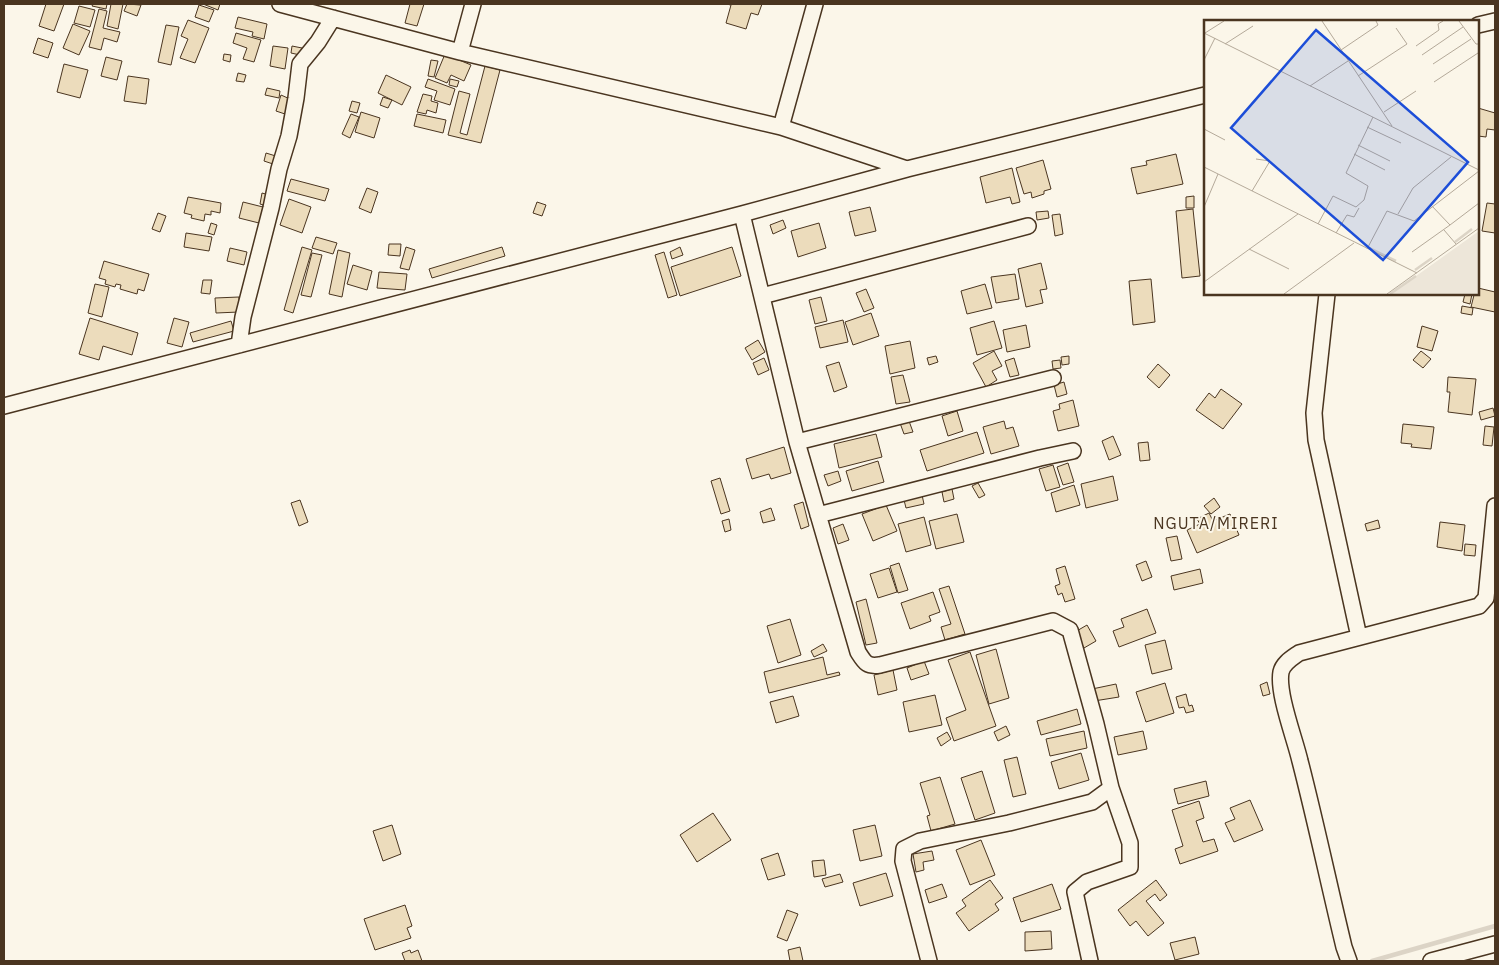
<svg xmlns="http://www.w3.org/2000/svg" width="1499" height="965" font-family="'IBM Plex Sans',sans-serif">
  <rect width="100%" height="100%" fill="#fbf6e9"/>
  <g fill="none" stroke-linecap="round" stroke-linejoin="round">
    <path stroke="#dcd4c6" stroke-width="4.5" d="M1372 961 1495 926"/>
  </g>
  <path fill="#ecdcbc" stroke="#4a3520" d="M46 4H64L54 31 39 26Z
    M93 4H107L106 9 92 6Z
    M111 4H123L118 29 107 26Z
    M127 4 141 5 137 16 124 11Z
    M203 4H220L218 10Z
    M410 4H424L417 26 405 23Z
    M726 4H762L758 15 751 13 746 29 726 23 731 5Z
    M199 5 214 10 209 22 195 17Z
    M79 6 95 10 90 27 74 23Z
    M99 9 107 11 103 28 120 32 117 42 104 38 101 50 89 47Z
    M238 17 267 24 264 39 252 36 253 32 235 28Z
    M188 20 209 28 195 63 180 58 188 39 181 36Z
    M73 24 90 31 79 55 63 48Z
    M166 25 179 27 171 65 158 62Z
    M236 33 261 40 254 62 243 59 247 48 233 43Z
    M38 38 53 43 48 58 33 53Z
    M273 46 288 48 285 69 270 66Z
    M292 46 302 48 300 55 291 53Z
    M224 54 231 55 230 62 223 60Z
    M445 54 471 65 464 81 451 75 447 83 435 78Z
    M106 57 122 61 117 80 101 76Z
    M431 60 438 61 434 77 428 76Z
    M64 64 88 70 80 98 57 92Z
    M485 66 500 70 481 143 448 135 459 91 470 94 460 133 467 135Z
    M238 73 246 75 244 82 236 81Z
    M386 75 411 87 402 105 378 93Z
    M128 76 149 79 146 104 124 101Z
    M428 79 455 89 450 105 434 100 437 91 425 87Z
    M450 79 459 81 457 87 449 85Z
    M267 88 280 91 279 98 265 95Z
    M423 94 432 96 431 101 438 103 436 113 427 110 426 114 417 112Z
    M281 95 290 99 285 114 276 111Z
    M383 97 392 100 388 108 380 105Z
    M352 101 360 103 357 113 349 111Z
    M1478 108 1495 113V130L1487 129 1486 137 1478 136Z
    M361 112 380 118 374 138 355 132Z
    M351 114 359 117 350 138 342 134Z
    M417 114 446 120 443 133 414 126Z
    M266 153 279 157 276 165 264 161Z
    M1176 154 1183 184 1137 194 1131 168 1147 165 1146 161Z
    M1043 160 1051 189 1044 191V194L1032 198 1031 192 1024 194 1016 168Z
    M1012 168 1020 202 1012 204 1010 197 986 203 980 177Z
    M291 179 329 189 325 201 287 191Z
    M367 188 378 192 371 213 359 208Z
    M262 193 269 195 267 206 260 204Z
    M1194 196V208H1186V197Z
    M188 197 221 203 220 213 211 211V215L205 214 204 221 191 218 192 215 184 213Z
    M289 199 311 207 302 233 280 225Z
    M243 202 263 207 259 223 239 218Z
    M537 202 546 205 542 216 533 213Z
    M1487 203 1495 204V233L1482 231Z
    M870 207 876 231 855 236 849 212Z
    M1193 209 1200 276 1182 278 1176 211Z
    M1048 211 1049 218 1037 220 1036 212Z
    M158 213 166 216 160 232 152 229Z
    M1060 214 1063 234 1055 236 1052 215Z
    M783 220 786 228 773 234 770 225Z
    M211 223 217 225 214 235 208 233Z
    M819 223 826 248 798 257 791 231Z
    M186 233 212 237 209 251 184 247Z
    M316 237 337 243 333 254 312 248Z
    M389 244H401L400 256 388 255Z
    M302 247 312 250 293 313 284 310Z
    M406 247 415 250 409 270 400 268Z
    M502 247 505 256 432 278 429 269Z
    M680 247 683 255 672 259 670 252Z
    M732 247 741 276 680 296 671 267Z
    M230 248 247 252 244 265 227 261Z
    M338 250 350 253 342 297 329 294Z
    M664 252 677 295 668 298 655 255Z
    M312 253 322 255 311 297 301 295Z
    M104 261 149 274 144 291 138 289 137 294 120 289 121 285 116 284 115 287 105 284 106 280 99 278Z
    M1041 263 1047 289 1040 290 1043 303 1026 307 1018 269Z
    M353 265 372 271 367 290 347 284Z
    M379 272 407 274 405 290 377 288Z
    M1015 274 1019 299 996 303 991 277Z
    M1151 279 1155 322 1133 325 1129 281Z
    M203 280H212L210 294 201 293Z
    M95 284 109 287 102 317 88 313Z
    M985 284 992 308 967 314 961 291Z
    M1478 288 1495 292V312L1471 307 1474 295 1472 294 1470 304 1463 302 1465 294H1478Z
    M866 289 874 308 864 312 856 293Z
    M239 297V312L216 313 215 298Z
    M821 297 827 321 815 324 809 300Z
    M1462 306 1473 308 1472 315 1461 313Z
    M871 313 879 336 853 345 845 322Z
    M90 318 138 333 132 355 103 346 99 360 79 354Z
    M174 318 189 322 182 347 167 343Z
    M843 320 848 342 820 348 815 327Z
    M231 321 234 331 193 342 190 333Z
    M994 321 1002 348 977 355 970 328Z
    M1026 325 1030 347 1007 352 1003 330Z
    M1422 326 1438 331 1432 351 1417 347Z
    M758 340 765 352 752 360 745 348Z
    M910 341 915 368 890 374 885 346Z
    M994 351 1002 366 992 371 997 380 986 387 973 363Z
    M1421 351 1431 359 1423 368 1413 360Z
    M936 356 938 362 929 365 927 358Z
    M1069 356V364L1062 365 1061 357Z
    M764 358 769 370 758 375 753 363Z
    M1014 358 1019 375 1010 377 1005 361Z
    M1060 360 1061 368 1053 369 1052 361Z
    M839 362 847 387 834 392 826 366Z
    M1158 364 1170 375 1159 388 1147 377Z
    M903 375 910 402 896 404 891 377Z
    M1448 377 1476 379 1472 415 1448 412 1450 392H1447Z
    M1064 382 1067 394 1057 397 1054 385Z
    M1221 389 1242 404 1223 429 1196 410 1209 393 1215 398Z
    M1073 400 1079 426 1058 431 1053 411 1060 409 1059 404Z
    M1493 408 1495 416 1481 420 1479 412Z
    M957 411 963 431 948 436 942 416Z
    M909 421 913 432 904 434 900 423Z
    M1004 421 1006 429 1013 427 1019 446 991 454 983 427Z
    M1403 424 1434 427 1431 449 1411 447 1412 444 1401 443Z
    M1485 426 1494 427 1492 446 1483 445Z
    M977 432 984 453 927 471 920 450Z
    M876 434 882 457 839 468 834 444Z
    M1113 436 1121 455 1109 460 1102 441Z
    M1148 442 1150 460 1140 461 1138 443Z
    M784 447 791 473 771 479 769 474 752 479 746 459Z
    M878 461 884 482 852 491 846 471Z
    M1068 463 1074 482 1063 485 1057 467Z
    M1053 465 1060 487 1046 491 1039 469Z
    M838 471 841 481 828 486 824 475Z
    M1113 476 1118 500 1086 508 1081 484Z
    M720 478 730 511 721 514 711 481Z
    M978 483 985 495 979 498 972 486Z
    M1074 485 1080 505 1056 512 1051 493Z
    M952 489 954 499 944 502 942 492Z
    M922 495 924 504 906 508 904 500Z
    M1214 498 1220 507 1211 514 1204 506Z
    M300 500 308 522 299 526 291 503Z
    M803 502 809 526 801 529 794 505Z
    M886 505 897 531 873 541 862 514Z
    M771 508 775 520 763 523 760 512Z
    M1209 513 1213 521 1230 514 1239 535 1197 553 1187 530 1200 524 1197 519Z
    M957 514 964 542 936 549 929 521Z
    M924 517 931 545 906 552 898 524Z
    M729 519 731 530 725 532 722 521Z
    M1378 520 1380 528 1367 531 1365 524Z
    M1440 522 1465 525 1462 551 1437 547Z
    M843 524 849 540 838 544 833 528Z
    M1177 536 1182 559 1171 561 1166 538Z
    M1465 544 1476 545 1475 556 1464 555Z
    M1146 561 1152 577 1142 581 1136 565Z
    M899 563 908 590 898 593 890 566Z
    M1065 566 1075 599 1065 602 1062 593 1058 595 1055 586 1060 584 1056 569Z
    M889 568 897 592 878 598 870 574Z
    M1200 569 1203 583 1174 590 1171 576Z
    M949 586 965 634 945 640 941 627 951 624 939 589Z
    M933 592 940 612 929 616 931 621 910 629 901 603Z
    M866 599 877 643 866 645 856 602Z
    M1147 609 1156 633 1119 647 1113 631 1124 627 1121 619Z
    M790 619 801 655 778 663 767 626Z
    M1087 625 1096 641 1084 648 1075 632Z
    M1165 640 1172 669 1152 674 1145 645Z
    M823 644 827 651 814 657 811 651Z
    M996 649 1009 698 989 704 976 655Z
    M970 652 996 726 954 741 946 718 966 710 948 660Z
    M823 657 827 675 839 672 840 675 769 693 764 672Z
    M924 661 929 674 911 680 907 668Z
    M893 670 897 690 878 695 874 675Z
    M1267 682 1270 694 1263 696 1260 685Z
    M1165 683 1174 713 1146 722 1136 692Z
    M1116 684 1119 697 1094 701 1092 689Z
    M1186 694 1189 706 1192 705 1194 711 1186 713 1184 707 1179 708 1176 697Z
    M935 695 942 725 909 732 903 702Z
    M793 696 799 716 776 723 770 702Z
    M1077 709 1081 724 1041 735 1037 721Z
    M1006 726 1010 735 998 741 994 732Z
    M1084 731 1087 748 1050 756 1046 739Z
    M1143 731 1147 749 1118 755 1114 737Z
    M947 732 951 739 941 746 937 738Z
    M1081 753 1089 780 1059 789 1051 762Z
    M1017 757 1026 794 1013 797 1004 760Z
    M982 771 995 813 975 820 961 778Z
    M940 777 955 824 931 831 927 816 930 815 920 783Z
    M1206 781 1209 796 1178 804 1174 789Z
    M1250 800 1263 830 1234 842 1225 823 1235 819 1230 808Z
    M1199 801 1204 818 1196 821 1203 842 1214 839 1218 851 1180 864 1175 849 1183 846 1172 810Z
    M713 813 731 840 697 862 680 835Z
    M392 825 401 854 383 861 373 831Z
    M875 825 882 856 860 861 853 830Z
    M981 840 995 875 970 885 956 850Z
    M932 851 934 860 923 862 924 870 916 872 913 854Z
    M778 853 785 875 768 880 761 859Z
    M824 860 826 875 814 877 812 861Z
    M886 873 893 896 860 906 853 883Z
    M840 874 843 882 825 887 822 879Z
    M990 880 1003 898 995 904 999 910 969 931 956 913 966 906 962 900Z
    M1156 880 1167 895 1160 901 1155 894 1146 901 1164 923 1148 936 1136 921 1130 926 1118 910Z
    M942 884 947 897 929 903 925 890Z
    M1052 884 1061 909 1021 922 1013 898Z
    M405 905 412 926 407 928 411 938 375 950 364 919Z
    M787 910 798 914 787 941 777 937Z
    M1051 931 1052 949 1025 951V932Z
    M1195 937 1199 954 1175 960 1170 943Z
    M800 947 803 961H790L788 950Z
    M410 950 411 953 418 950 422 961H405L402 953Z"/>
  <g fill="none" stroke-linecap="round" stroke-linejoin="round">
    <g stroke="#4a3520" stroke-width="18">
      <path id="minor" d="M280 4 460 52 781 127 907 169
        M1478 25 1495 21
        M460 52 473 4
        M781 127 815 4
        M742 214 797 442 858 652C865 663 867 667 880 665L1053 621 1070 630 1096 724 1111 788 1092 802 1009 823 920 841 904 849 903 861 929 961
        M1327 294 1314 413 1316 440 1359 637
        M762 296 1028 226
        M239 345 243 317 271 208 279 169 289 136 296 98 300 64 318 42 333 18
        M4 406 742 214 907 169 1205 95
        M797 442 1053 378
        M818 515 1040 458 1073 451
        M1090 961 1075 892 1087 882 1130 867V843L1111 788
        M1349 961 1344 947C1329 885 1316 823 1300 761 1295 739 1277 693 1281 672 1283 663 1292 658 1299 653L1479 606 1486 598 1495 506
        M1431 961 1495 944"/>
    </g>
    <use href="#minor" stroke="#fbf6e9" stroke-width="15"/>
  </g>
  <g text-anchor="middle" stroke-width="4" stroke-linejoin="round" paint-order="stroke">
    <g font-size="16" letter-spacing="1" fill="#4a3520" stroke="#fbf6e9">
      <text x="1216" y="529">NGUTA/MIRERI</text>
    </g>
  </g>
  <g transform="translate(1204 20)">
    <rect width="275" height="275" fill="#fbf6e9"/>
    <path d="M275 211V274H187Z" fill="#ede6d9"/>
    <path fill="none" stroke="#dcd4c6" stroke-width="2.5" d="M251 222 268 209M165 228 192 241M211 250 228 238M186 274 212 256"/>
    <path fill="none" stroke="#b4a999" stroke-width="1" d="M118 1 188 106M255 1 272 24H275M0 13 275 150M1 13 20 1M21 24 49 6M212 26 235 10 234 4 239 1M137 30 174 5 172 1M218 35 259 7M0 40 11 18M229 44 267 19M154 56 203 24 192 8M230 62 274 33M106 66 144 41M180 92 212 71M163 107 197 123M0 109 21 120M154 125 186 141M150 134 181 150M0 147 213 253M48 171 66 141 52 139M227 185 246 205 275 183M0 187 14 154M194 194 209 168 247 137M114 204 129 176 152 187 160 180 164 166 142 153 169 97M240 210 252 224M132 213 143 195 150 197 155 188M45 229 85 249M163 229 183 191 210 201 275 151M208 232 246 205M0 262 94 194M80 274 150 223M183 274 275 208"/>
    <path fill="#1d4ed8" fill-opacity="0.15" stroke="#1d4ed8" stroke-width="2.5" d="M112 10 264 142 179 240 27 108Z"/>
    <rect width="275" height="275" fill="none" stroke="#4a3520" stroke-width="2.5"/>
  </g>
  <rect width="1499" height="965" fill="none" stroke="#4a3520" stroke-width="10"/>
</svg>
